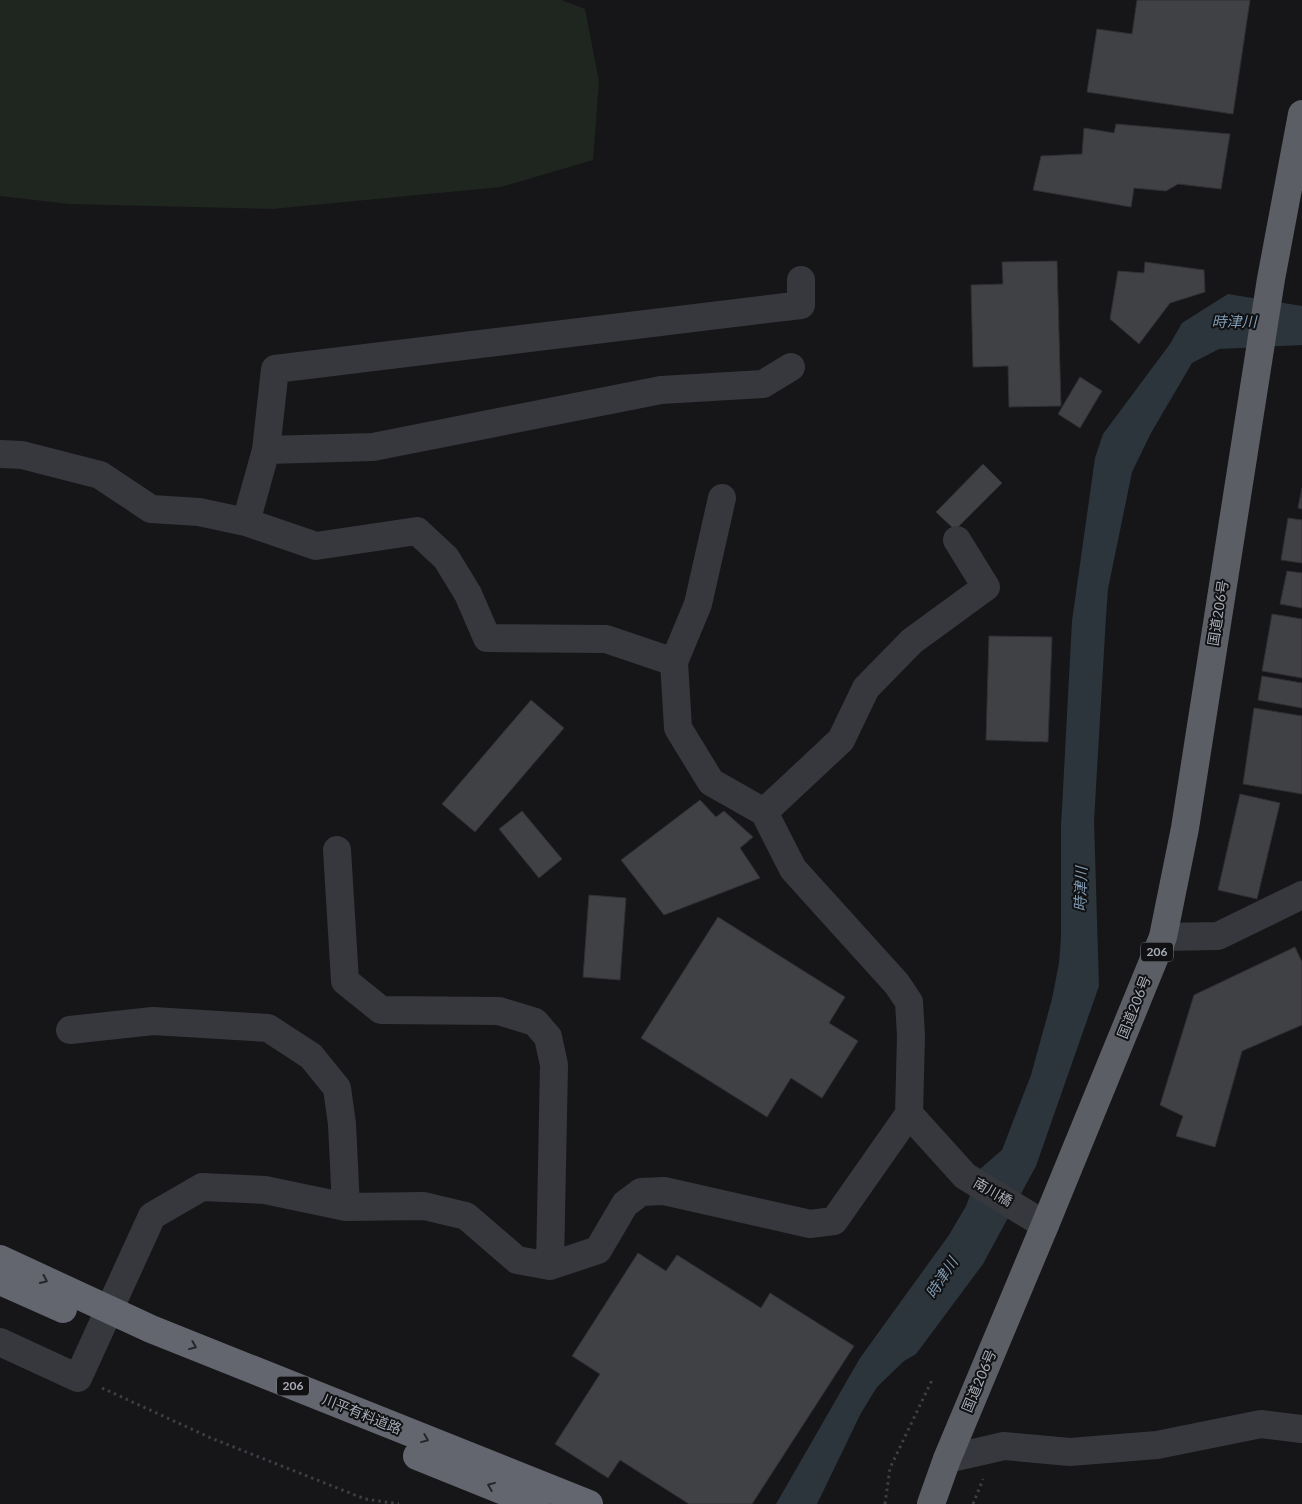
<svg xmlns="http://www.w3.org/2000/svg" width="1302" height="1504" font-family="Lato,'Noto Sans JP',sans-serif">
  <rect width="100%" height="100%" fill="#161618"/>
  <path fill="#1e261f" d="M0 0H561L585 9 599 81 593 160 501 187 272 209 69 204 0 196Z"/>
  <path fill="#2c353c" d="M1228 294 1302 306V345L1219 349 1192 363 1151 433 1132 472 1108 589 1106 617 1094 821 1099 986 1036 1166 983 1264 916 1354 904 1361 877 1387 861 1413 817 1504H776L860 1358 949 1235 966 1206 980 1169 1002 1150 1031 1075 1052 999 1059 963 1061 938V827L1072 621 1095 458 1103 434 1170 344 1182 323Z"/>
  <path fill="#404145" stroke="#303034" d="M1137 0H1250L1233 114 1087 92 1097 29 1132 34Z
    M1116 124 1230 134 1221 189 1178 184 1166 191 1134 188 1131 207 1033 190 1041 156 1082 154 1084 128 1114 133Z
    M1057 261 1061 406 1009 407 1008 366 973 367 971 285 1003 284 1002 262Z
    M1145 262 1204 270 1205 292 1170 303 1139 344 1110 319 1118 271 1144 273Z
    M1080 377 1102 391 1080 428 1058 414Z
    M983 464 1002 483 955 530 936 512Z
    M1302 488V509L1298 508Z
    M1288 518 1302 520V563L1281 560Z
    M1287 571 1302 573V608L1280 604Z
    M1272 614 1302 619V678L1262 671Z
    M989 636 1052 637 1048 742 986 740Z
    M1262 676 1302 683V708L1258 700Z
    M531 700 564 728 475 832 442 804Z
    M1254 708 1302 716V794L1243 784Z
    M1240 794 1280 803 1257 899 1218 890Z
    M700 800 716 817 724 811 753 837 740 848 760 878 664 915 621 860Z
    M522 811 562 859 539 878 499 829Z
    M589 895 626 898 620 980 583 977Z
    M718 917 845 997 829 1023 858 1041 822 1098 791 1078 767 1117 641 1038Z
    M1295 947 1302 962V1025L1242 1051 1215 1147 1176 1136 1183 1116 1160 1105 1194 995Z
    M638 1253 666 1271 677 1255 761 1308 770 1293 854 1346 752 1504H689L620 1460 608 1478 555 1444 600 1374 572 1356Z"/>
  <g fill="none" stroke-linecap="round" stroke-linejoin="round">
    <path stroke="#3d3f44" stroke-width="3" stroke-dasharray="2.5 4" stroke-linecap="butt" d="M102 1388 211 1438 365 1499 399 1504
      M885 1504 890 1468 932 1380
      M973 1504 983 1479"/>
    <path stroke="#37383d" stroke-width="28" d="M266 450 373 447 661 390 763 384 791 367
      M0 454 22 455 100 475 151 509 199 512 246 522 316 546 417 531 446 558 468 594 487 638 606 639 674 662 678 728 711 782 764 812 793 869 897 984 909 1002 911 1036 909 1114 834 1221 810 1224 664 1191 641 1192 625 1204 598 1250 550 1266 517 1260 466 1216 424 1206 346 1207 265 1190 202 1187 152 1216 78 1378 0 1342
      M246 522 266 450 275 369 801 305V280
      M674 662 698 604 722 498
      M764 812 841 740 866 688 912 641 986 587 957 540
      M337 850 345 981 381 1010 499 1011 535 1022 548 1037 554 1065 550 1266
      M1163 937 1218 936 1302 895
      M70 1030 153 1021 268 1028 311 1056 337 1088 342 1124 346 1207
      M909 1114 965 1176 1045 1225
      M947 1459 1004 1446 1070 1452 1157 1445 1261 1424 1302 1429"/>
    <path stroke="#5b5e65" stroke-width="28" d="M931 1504 947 1459 1045 1225 1163 937 1185 828 1271 279 1302 114"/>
    <path stroke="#63666e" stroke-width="28" d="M0 1259 151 1329 589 1504
      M0 1281 63 1309
      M417 1456 536 1504"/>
  </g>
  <defs><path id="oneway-chevron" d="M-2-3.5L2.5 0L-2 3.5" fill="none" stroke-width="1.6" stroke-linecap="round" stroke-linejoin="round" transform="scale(1.25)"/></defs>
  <g stroke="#26262a">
    <use href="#oneway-chevron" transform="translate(44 1280) rotate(25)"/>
    <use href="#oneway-chevron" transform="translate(193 1346) rotate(22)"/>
    <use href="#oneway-chevron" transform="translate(425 1439) rotate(22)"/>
    <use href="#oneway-chevron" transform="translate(491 1486) rotate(-158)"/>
  </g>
  <g text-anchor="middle" stroke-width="4" stroke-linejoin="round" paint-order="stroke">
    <g fill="#111113" stroke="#7b7e86" stroke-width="1">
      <rect x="1141" y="942.5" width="32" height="19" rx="4"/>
      <rect x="277" y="1376.5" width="32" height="19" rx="4"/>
    </g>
    <g font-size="12" font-weight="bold" fill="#a8adb8">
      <text x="1157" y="956">206</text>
      <text x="293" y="1390">206</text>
    </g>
    <g font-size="14" fill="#a8adb8" stroke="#111113">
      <text transform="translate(1218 613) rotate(-81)" y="5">国道206号</text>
      <text transform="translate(1134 1007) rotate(-68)" y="5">国道206号</text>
      <text transform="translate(993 1192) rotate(30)" y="5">南川橋</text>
      <text transform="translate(979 1381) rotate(-67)" y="5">国道206号</text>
      <text transform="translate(362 1414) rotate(22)" y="5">川平有料道路</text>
    </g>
    <g font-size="15" font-style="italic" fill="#7f9bb3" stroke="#111113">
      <text x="1234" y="327">時津川</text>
      <text transform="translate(1081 889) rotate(-88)" y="5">時津川</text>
      <text transform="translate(942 1278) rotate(-57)" y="5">時津川</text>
    </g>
  </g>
</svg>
